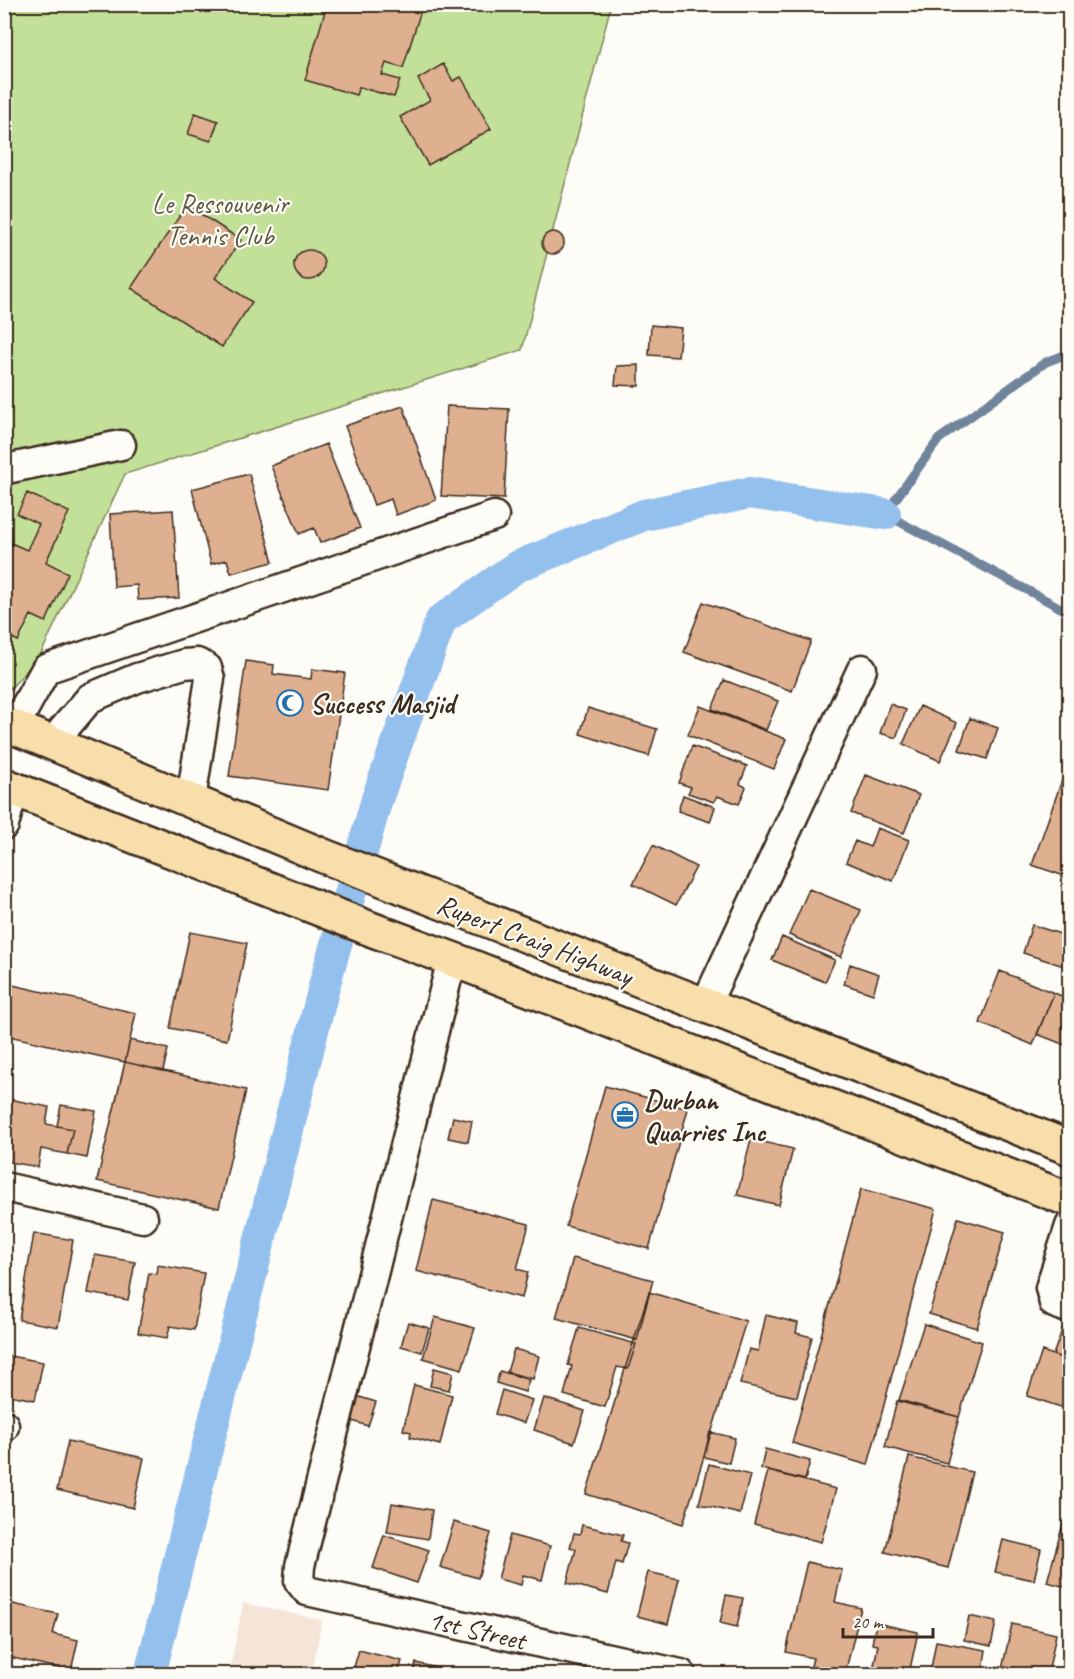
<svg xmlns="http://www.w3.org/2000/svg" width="1074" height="1679" font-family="Caveat,sans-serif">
  <rect width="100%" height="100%" fill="#fdfcf7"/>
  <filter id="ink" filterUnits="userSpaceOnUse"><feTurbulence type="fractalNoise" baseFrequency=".0167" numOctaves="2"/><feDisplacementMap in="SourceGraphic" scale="12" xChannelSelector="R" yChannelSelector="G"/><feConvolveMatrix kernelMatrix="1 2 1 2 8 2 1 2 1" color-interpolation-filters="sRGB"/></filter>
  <g filter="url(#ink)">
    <path fill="#f4e5d8" d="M243 1603 322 1620 312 1674H229Z"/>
    <path fill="#c3e098" stroke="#7f855b" stroke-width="1.5" d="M4 5H611L522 350 125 474 40 656 9 690 4 688Z"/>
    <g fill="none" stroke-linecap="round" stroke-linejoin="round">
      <path stroke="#70849b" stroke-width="9" d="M1070 353 1046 362 939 439 885 514 1070 613"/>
      <path stroke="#94c0ee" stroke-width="32" d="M150 1674 325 983 377 799 441 620 516 567 644 515 749 493 885 514"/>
    </g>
    <path fill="#dfb090" stroke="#3b2a1e" stroke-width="1.5" d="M327 4H423L403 68 386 63 382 75 400 80 394 97 359 87 356 95 305 80Z
      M443 64 453 81 461 77 491 129 428 165 400 117 430 100 418 79Z
      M195 113 218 121 211 141 188 134Z
      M187 205 241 240 215 278 252 302 222 347 131 288Z
      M542 243a11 11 0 1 1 22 0a11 11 0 1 1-22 0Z
      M294 265a15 15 0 1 1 30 0a15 15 0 1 1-30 0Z
      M651 325 681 328 678 357 649 355Z
      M639 365V386L615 385 617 366Z
      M403 406 436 500 396 515 391 499 374 505 345 426Z
      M447 406 509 409 504 499 441 496Z
      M326 444 360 528 320 543 314 528 299 534 271 466Z
      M249 474 273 562 231 573 227 560 211 564 192 489Z
      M27 493 69 512 46 562 68 573 46 622 31 615 18 641 4 634V540L27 550 39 524 17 514Z
      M173 510 179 598 138 600 137 585 114 587 110 514Z
      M703 602 811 641 792 691 684 652Z
      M246 661 274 665 273 674 311 679 312 669 345 673 328 790 229 776Z
      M724 680 778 701 766 730 712 709Z
      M890 704 906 710 896 738 880 733Z
      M700 706 786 739 774 769 688 735Z
      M920 706 957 723 940 761 903 744Z
      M588 708 657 729 649 756 580 734Z
      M970 718 998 728 987 759 959 750Z
      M692 746 747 766 740 784 746 787 739 804 717 796 714 802 688 793 691 787 679 783Z
      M1068 763H1070V878L1032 865Z
      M866 775 919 795 904 833 851 813Z
      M683 795 715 807 710 822 678 811Z
      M877 828 909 840 893 881 846 862 855 841 870 847Z
      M653 845 696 867 676 905 633 884Z
      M809 889 861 910 841 957 789 935Z
      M1032 925 1070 937V968L1023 953Z
      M190 932 247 943 227 1040 170 1028Z
      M782 937 835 960 825 982 772 960Z
      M850 964 879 974 873 994 844 984Z
      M1000 971 1054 993 1033 1045 980 1023Z
      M4 983 136 1013 125 1062 4 1035Z
      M1054 993 1070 999V1047L1037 1034Z
      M130 1040 168 1049 163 1071 125 1062Z
      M125 1062 246 1090 219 1208 97 1181Z
      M605 1086 688 1109 649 1249 566 1226Z
      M4 1098 49 1107 46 1124 73 1129 67 1154 41 1149 38 1167 4 1161Z
      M61 1105 96 1111 87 1158 67 1154 73 1129 57 1126Z
      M453 1117 472 1121 468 1142 448 1138Z
      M751 1139 793 1149 779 1205 737 1195Z
      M861 1189 936 1209 868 1465 792 1443Z
      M433 1200 529 1224 517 1269 528 1272 522 1298 416 1271Z
      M958 1218 1005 1232 977 1328 929 1314Z
      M34 1233 73 1240 58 1327 19 1320Z
      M95 1255 135 1262 128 1300 88 1293Z
      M573 1258 653 1280 637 1340 556 1318Z
      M158 1265 204 1273 194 1330 170 1326 167 1338 138 1333 149 1273 157 1274Z
      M649 1292 746 1321 683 1524 586 1494Z
      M1070 1308V1361L1053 1355Z
      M766 1315 798 1323 796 1333 812 1337 797 1397 740 1384 749 1349 758 1351Z
      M435 1317 475 1328 462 1369 423 1358Z
      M408 1322 429 1328 422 1352 401 1346Z
      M924 1324 982 1342 959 1417 899 1400Z
      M579 1328 636 1344 628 1369 617 1367 605 1407 564 1395 572 1366 568 1365Z
      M514 1349 539 1356 533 1379 507 1372Z
      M1042 1351 1070 1361V1410L1027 1396Z
      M4 1355 43 1362 35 1400 4 1394Z
      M434 1368 453 1373 449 1390 430 1386Z
      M500 1371 529 1380 525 1392 496 1383Z
      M414 1385 452 1395 440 1445 410 1437 411 1432 403 1430Z
      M502 1390 532 1400 524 1423 495 1414Z
      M353 1395 376 1402 368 1426 346 1419Z
      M544 1398 585 1411 574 1443 534 1430Z
      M897 1401 959 1417 947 1463 885 1447Z
      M710 1432 735 1438 729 1463 704 1457Z
      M68 1441 144 1458 133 1508 57 1490Z
      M765 1449 810 1461 805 1480 761 1469Z
      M909 1457 972 1472 948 1568 885 1552Z
      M709 1464 750 1475 740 1514 699 1504Z
      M768 1471 836 1489 821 1542 754 1524Z
      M392 1503 432 1510 428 1539 387 1532Z
      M1064 1520 1070 1522V1588L1047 1582Z
      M454 1522 491 1533 478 1578 440 1567Z
      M582 1525 623 1535 621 1541 628 1543 622 1564 616 1562 608 1594 567 1583 576 1549 570 1547 574 1533 580 1534Z
      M384 1535 429 1550 417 1583 373 1568Z
      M510 1535 550 1546 542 1580 523 1575 521 1585 498 1579Z
      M1003 1540 1041 1549 1034 1580 995 1572Z
      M807 1562 842 1570 835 1602 861 1608 845 1674H809L813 1658 786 1652Z
      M648 1572 679 1579 668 1624 637 1616Z
      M726 1595 743 1598 737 1627 720 1623Z
      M4 1602 58 1614 53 1634 78 1640 71 1671 4 1656Z
      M969 1616 996 1622 991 1646 964 1640Z
      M876 1623 918 1632 909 1674H896L873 1670 878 1645 872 1644Z
      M1012 1624 1056 1634 1048 1674H1001Z
      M936 1641 986 1650 982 1674H930Z
      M359 1650 402 1661 398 1674H352Z
      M416 1663 458 1673V1674H413Z"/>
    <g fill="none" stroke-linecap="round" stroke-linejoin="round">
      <g stroke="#3b2a1e" stroke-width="33">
        <path id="minor" d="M4 466 11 468 121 445
          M14 727 46 669 494 516
          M52 743 90 698 137 678 184 664 197 663 207 668 210 679 191 799
          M4 825 14 788
          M452 959 300 1566 299 1581 307 1591 681 1674
          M705 1006 862 669
          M4 1187 143 1218
          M1070 1226 1050 1288 1054 1303 1070 1309
          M4 1425V1427"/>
      </g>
      <g stroke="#3b2a1e" stroke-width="38">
        <path id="major" d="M4 723 326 857 1070 1148
          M4 785 376 931 452 959 1070 1200"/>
      </g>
      <use href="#minor" stroke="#fdfcf7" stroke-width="28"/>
      <use href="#major" stroke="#f8deab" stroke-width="33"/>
    </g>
  </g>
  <defs>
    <g id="mosque-ring" transform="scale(1.35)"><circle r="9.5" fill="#fdfcf7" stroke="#1f6fb2" stroke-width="1.5"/><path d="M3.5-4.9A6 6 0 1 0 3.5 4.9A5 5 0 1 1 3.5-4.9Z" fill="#1f6fb2"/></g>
    <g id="office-ring" transform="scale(1.35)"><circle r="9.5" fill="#fdfcf7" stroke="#1f6fb2" stroke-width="1.5"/><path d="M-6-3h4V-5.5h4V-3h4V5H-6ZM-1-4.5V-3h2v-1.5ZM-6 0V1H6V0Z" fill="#1f6fb2"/></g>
  </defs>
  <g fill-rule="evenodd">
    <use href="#mosque-ring" x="290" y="703"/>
    <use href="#office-ring" x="625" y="1115"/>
  </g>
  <g text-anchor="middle" stroke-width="4.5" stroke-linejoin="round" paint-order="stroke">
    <g font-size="28" fill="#5d583c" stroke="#fdfcf7">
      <text x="220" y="213">Le Ressouvenir<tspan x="220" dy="32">Tennis Club</tspan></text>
    </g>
    <g font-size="28" font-weight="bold" fill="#3b2a1e" stroke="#fdfcf7" text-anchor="start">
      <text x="310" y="713">Success Masjid</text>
      <text x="644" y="1109">Durban<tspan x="644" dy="32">Quarries Inc</tspan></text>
    </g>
    <g font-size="28" fill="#3b2a1e" stroke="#fdfcf7">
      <text transform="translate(535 939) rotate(21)" y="10">Rupert Craig Highway</text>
      <text transform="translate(477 1629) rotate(13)" y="10">1st Street</text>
    </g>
  </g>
  <rect width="1074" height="1679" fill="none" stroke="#fdfcf7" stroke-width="24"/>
  <rect x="12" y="12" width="1050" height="1655" fill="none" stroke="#3b2a1e" stroke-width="2" filter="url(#ink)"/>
  <path d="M843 1628v9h90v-9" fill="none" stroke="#3b2a1e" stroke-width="3"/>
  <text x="852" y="1628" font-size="18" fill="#3b2a1e" stroke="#fdfcf7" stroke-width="4.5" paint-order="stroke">20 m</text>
</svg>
